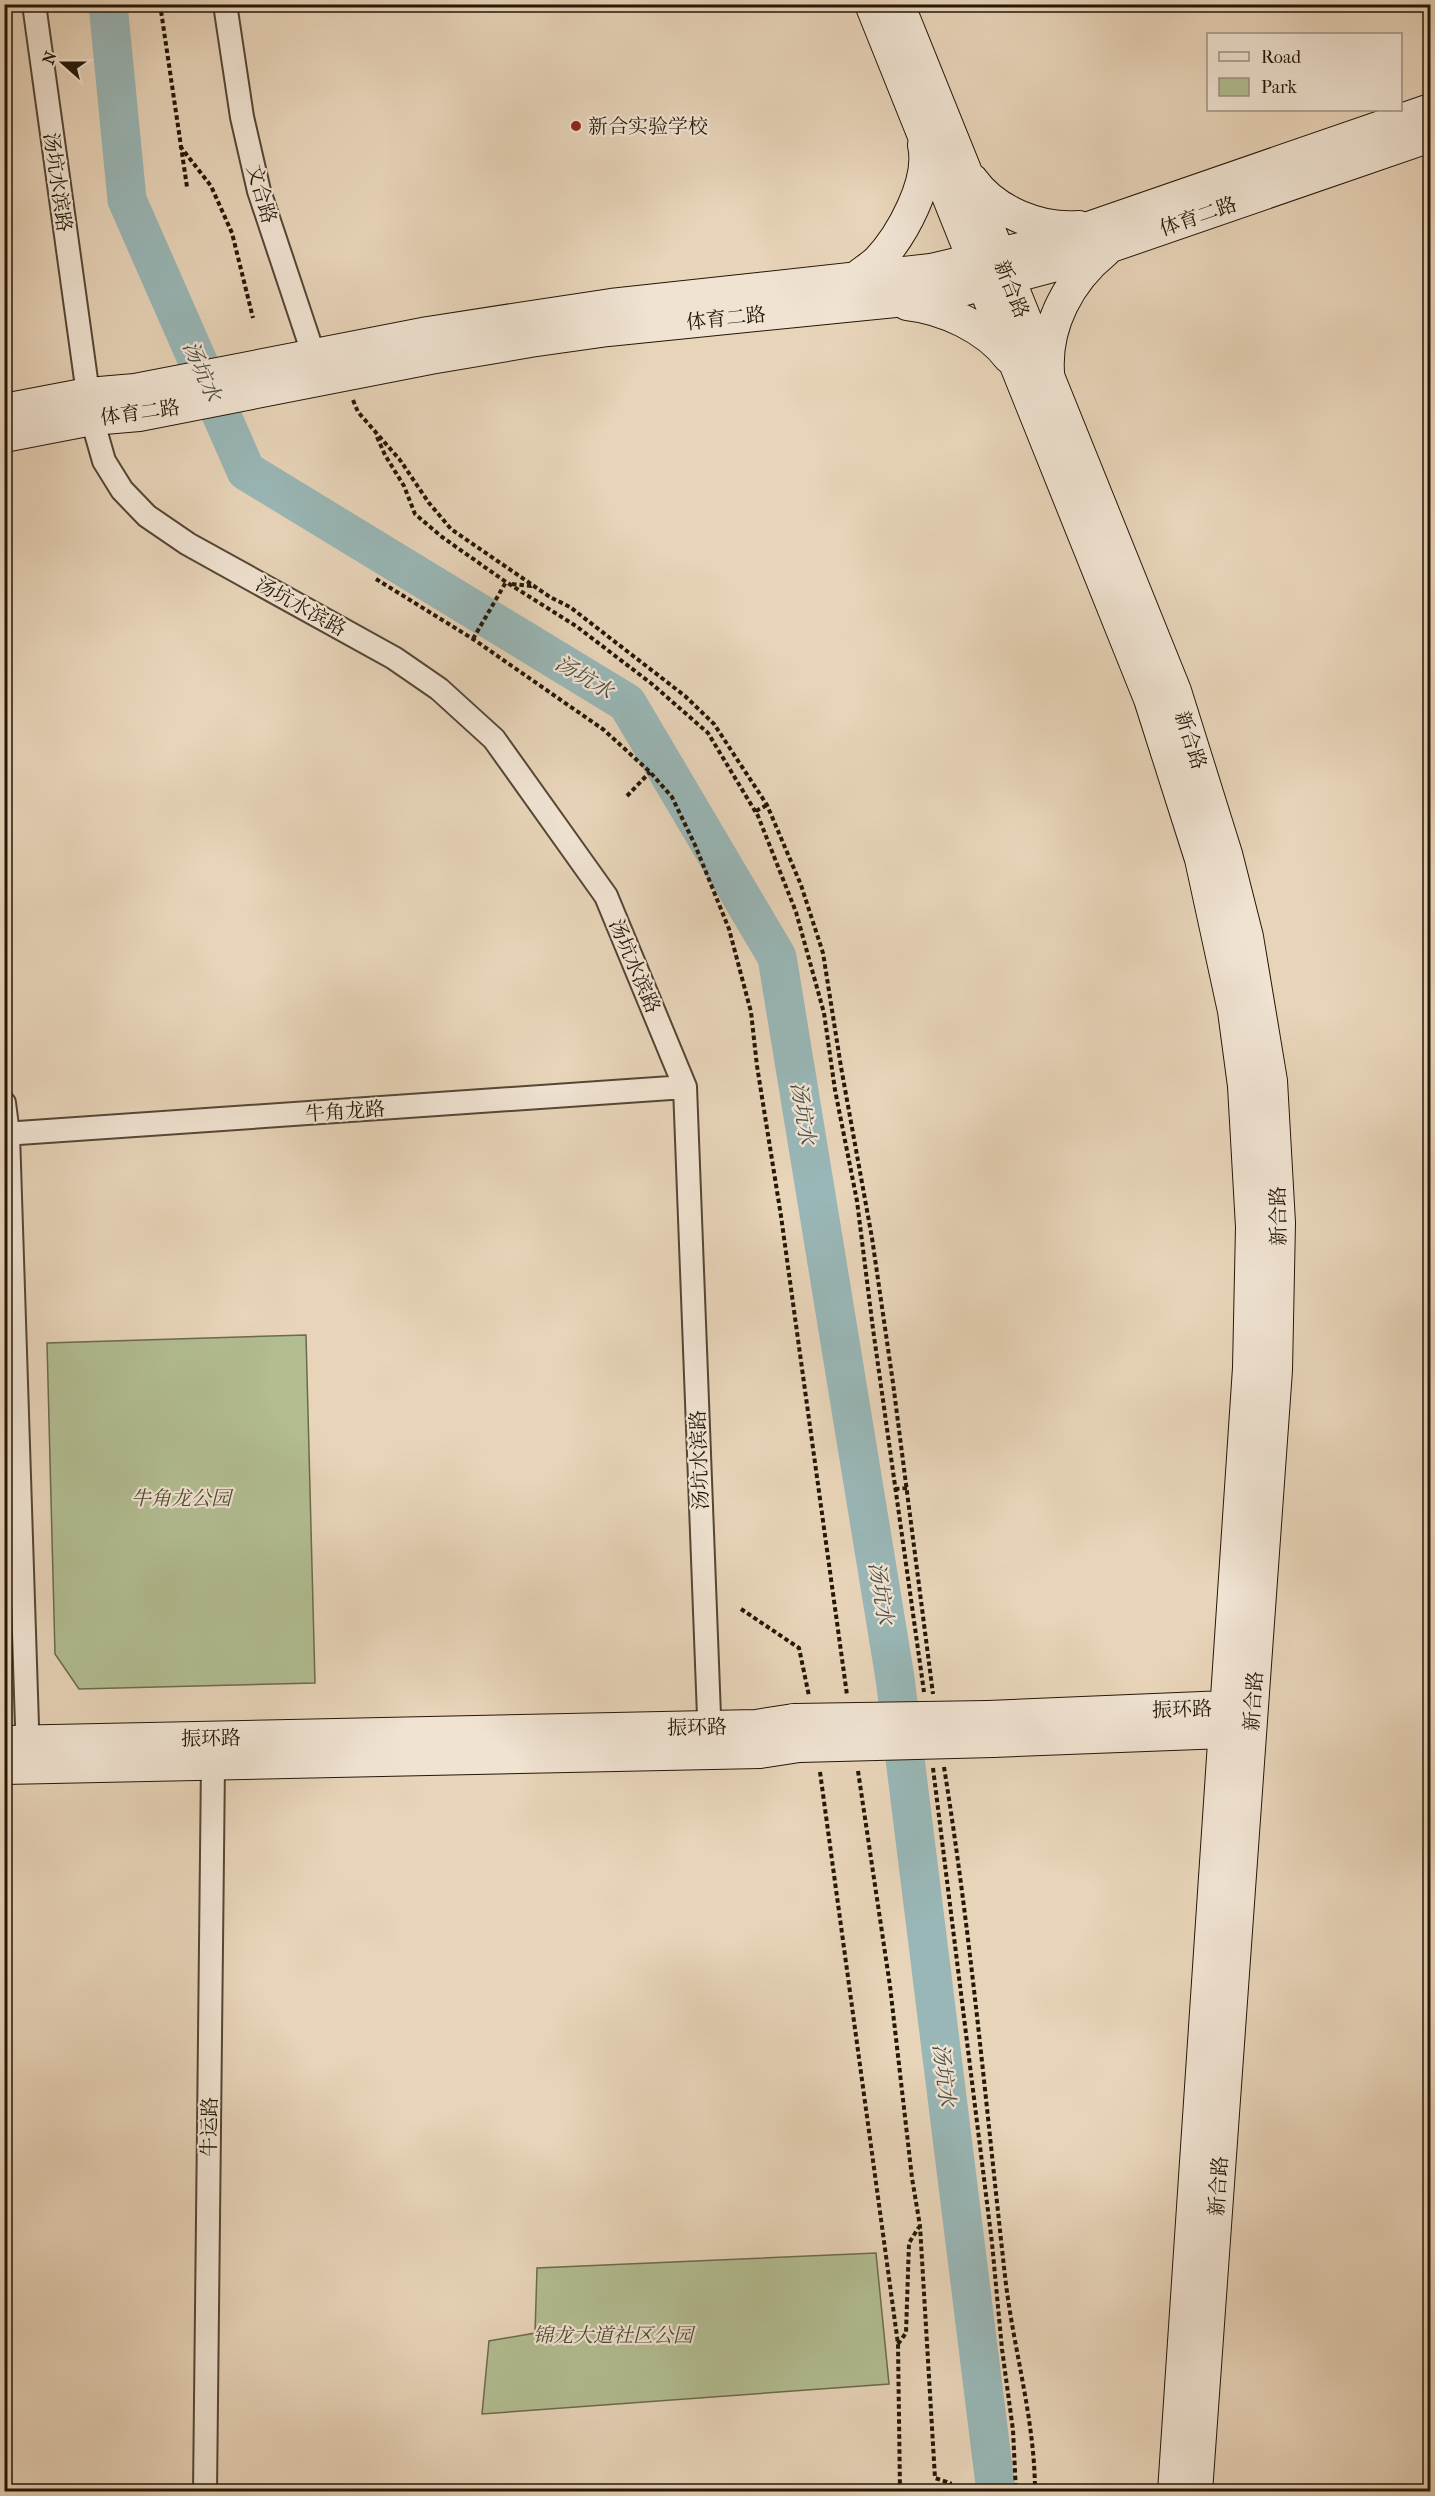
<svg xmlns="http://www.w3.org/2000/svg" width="1435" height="2496" font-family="'IM FELL French Canon','Noto Serif SC',serif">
  <rect width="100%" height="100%" fill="#e8d4b9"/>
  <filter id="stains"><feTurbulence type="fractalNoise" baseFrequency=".00333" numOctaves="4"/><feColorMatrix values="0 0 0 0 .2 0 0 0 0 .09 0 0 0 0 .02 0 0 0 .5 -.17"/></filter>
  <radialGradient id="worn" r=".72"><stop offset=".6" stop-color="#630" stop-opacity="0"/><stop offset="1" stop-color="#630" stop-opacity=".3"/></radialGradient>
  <path fill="#b2bd92" stroke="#6b6a4c" stroke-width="1.5" d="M306 1335 315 1683 79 1689 55 1654 47 1343Z
    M876 2253 889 2384 482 2414 489 2341 535 2333 537 2268Z"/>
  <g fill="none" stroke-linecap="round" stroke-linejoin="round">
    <path stroke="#99b7b7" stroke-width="39" d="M108 4 127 200 246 471 627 703 777 957 895 1678 996 2492"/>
    <g stroke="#554634" stroke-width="26">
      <path id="street" d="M34 4 88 394
        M225 4 242 117 259 191 318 368
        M92 419 104 461 122 490 147 516 188 544 394 658 439 689 494 739 606 896 685 1087 710 1742
        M4 1103 8 1134 28 1757
        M4 1134 685 1087
        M205 2492 213 1763"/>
    </g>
    <g stroke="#241707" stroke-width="34">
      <path id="secondary" d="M871 4 1150 699 1201 859 1234 1011 1244 1086 1252 1227 1249 1368 1174 2492
        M898 4 1175 691 1226 854 1247 937 1271 1081 1279 1223 1276 1370 1196 2492
        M972 180C995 212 1040 230 1079 227
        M855 279C862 273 870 268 877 262 902 236 932 181 924 145
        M907 304C944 308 987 328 1009 357
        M1048 372C1045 325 1069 280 1105 251
        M4 410 88 394 135 390 428 333 525 318 611 305 931 270 1045 243 1430 110
        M4 436 92 419 139 415 430 358 530 341 608 330 935 297 1056 265 1430 136
        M988 1717 1226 1707 1243 1716
        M993 1741 1224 1732 1243 1724
        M4 1742 756 1726 794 1720
        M4 1768 760 1752 799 1746"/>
    </g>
    <path stroke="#241707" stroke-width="4" stroke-dasharray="4.5 3" stroke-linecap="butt" d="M160 4 187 187
      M180 146 211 186 232 233 253 318
      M353 400 358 412 400 460 429 503 451 529 550 597 570 607 685 696 714 724 767 805 801 885 823 953 841 1067 872 1238 893 1383 933 1694
      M377 437 385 455 404 486 415 514 442 537 506 582 576 626 652 684 708 733 758 816 796 912 824 1013 835 1090 857 1201 873 1329 924 1692
      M376 579 473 639 604 730 650 772 672 797 695 845 729 929 751 1012 757 1066 781 1216 847 1695
      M512 584 531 586 533 585
      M473 639 506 582
      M627 796 650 772
      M756 811 767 805
      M895 1489 907 1488
      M741 1609 799 1648 809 1696
      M944 1767C971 1935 986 2106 1005 2276 1013 2348 1035 2419 1035 2492
      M933 1768 992 2243 1002 2349 1013 2430 1016 2492
      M858 1771 890 1986 912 2178 920 2226 935 2478 950 2483 951 2492
      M820 1772 898 2344 900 2492
      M898 2344 906 2333 909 2243 919 2227"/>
    <use href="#street" stroke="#f0e3d2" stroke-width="22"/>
    <use href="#secondary" stroke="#f0e3d2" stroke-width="32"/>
    <g stroke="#241707" stroke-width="34" stroke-linecap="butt">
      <path id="secondary-bridge" d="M794 1720 988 1717
        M799 1746 993 1741"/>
    </g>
    <use href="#secondary-bridge" stroke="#f0e3d2" stroke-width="32"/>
  </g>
  <circle fill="#8f2418" stroke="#f0e3d2" stroke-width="2" cx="576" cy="126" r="6"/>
  <g text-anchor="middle" stroke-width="4.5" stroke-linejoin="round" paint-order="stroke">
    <g font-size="20" fill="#241707" stroke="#f0e3d2" text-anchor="start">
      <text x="588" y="133">新合实验学校</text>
    </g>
    <g font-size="20" fill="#241707" stroke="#f0e3d2">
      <text transform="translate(58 182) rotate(82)" y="7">汤坑水滨路</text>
      <text transform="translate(262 194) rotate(74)" y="7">文合路</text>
      <text transform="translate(1198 216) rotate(-19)" y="7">体育二路</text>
      <text transform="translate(1012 289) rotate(68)" y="7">新合路</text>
      <text transform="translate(726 318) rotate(-6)" y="7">体育二路</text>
      <text transform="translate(140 412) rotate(-8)" y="7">体育二路</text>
      <text transform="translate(301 606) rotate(29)" y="7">汤坑水滨路</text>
      <text transform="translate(1191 740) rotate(72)" y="7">新合路</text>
      <text transform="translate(635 966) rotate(67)" y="7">汤坑水滨路</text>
      <text transform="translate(345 1111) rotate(-4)" y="7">牛角龙路</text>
      <text transform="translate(1278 1216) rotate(-91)" y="7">新合路</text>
      <text transform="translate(699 1460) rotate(-92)" y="7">汤坑水滨路</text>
      <text transform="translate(1253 1701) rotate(-86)" y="7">新合路</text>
      <text transform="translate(1182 1709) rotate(-2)" y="7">振环路</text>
      <text transform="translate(697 1727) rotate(-1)" y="7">振环路</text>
      <text transform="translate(211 1738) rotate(-1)" y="7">振环路</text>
      <text transform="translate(209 2127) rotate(-89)" y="7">牛运路</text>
      <text transform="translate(1218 2186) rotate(-86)" y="7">新合路</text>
    </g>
    <g font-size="20" font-style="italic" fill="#4f4931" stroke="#f0e3d2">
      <text x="181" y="1505">牛角龙公园</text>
      <text x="613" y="2342">锦龙大道社区公园</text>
    </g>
    <g font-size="21" font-style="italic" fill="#4d4f45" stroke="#f0e3d2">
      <text transform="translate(202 371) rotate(66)" y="7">汤坑水</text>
      <text transform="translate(584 677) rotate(31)" y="7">汤坑水</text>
      <text transform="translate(803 1113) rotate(81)" y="7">汤坑水</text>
      <text transform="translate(881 1593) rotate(81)" y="7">汤坑水</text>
      <text transform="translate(944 2075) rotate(83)" y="7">汤坑水</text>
    </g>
  </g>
  <rect width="1435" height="2496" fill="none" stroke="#e8d4b9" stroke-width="24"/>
  <rect x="6" y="6" width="1423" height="2484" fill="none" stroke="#241707" stroke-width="3"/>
  <rect x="12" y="12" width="1411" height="2472" fill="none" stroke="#241707" stroke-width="1.5"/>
  <rect x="1207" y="33" width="195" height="78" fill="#f0e3d2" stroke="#9e9181" stroke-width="1.5"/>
  <rect x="1219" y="52" width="30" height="9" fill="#f0e3d2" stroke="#9e9181" stroke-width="1.5"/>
  <text x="1261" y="63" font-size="18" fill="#241707">Road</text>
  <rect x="1219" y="78" width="30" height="18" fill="#b2bd92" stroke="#9e9181" stroke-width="1.5"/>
  <text x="1261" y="93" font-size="18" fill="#241707">Park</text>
  <g transform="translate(63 63) rotate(291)" stroke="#f0e3d2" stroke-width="4.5" paint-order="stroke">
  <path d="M0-4.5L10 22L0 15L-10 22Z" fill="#241707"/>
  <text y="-9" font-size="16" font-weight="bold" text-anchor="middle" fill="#241707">N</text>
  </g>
  <rect width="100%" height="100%" filter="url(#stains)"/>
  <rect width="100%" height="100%" fill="url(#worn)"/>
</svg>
